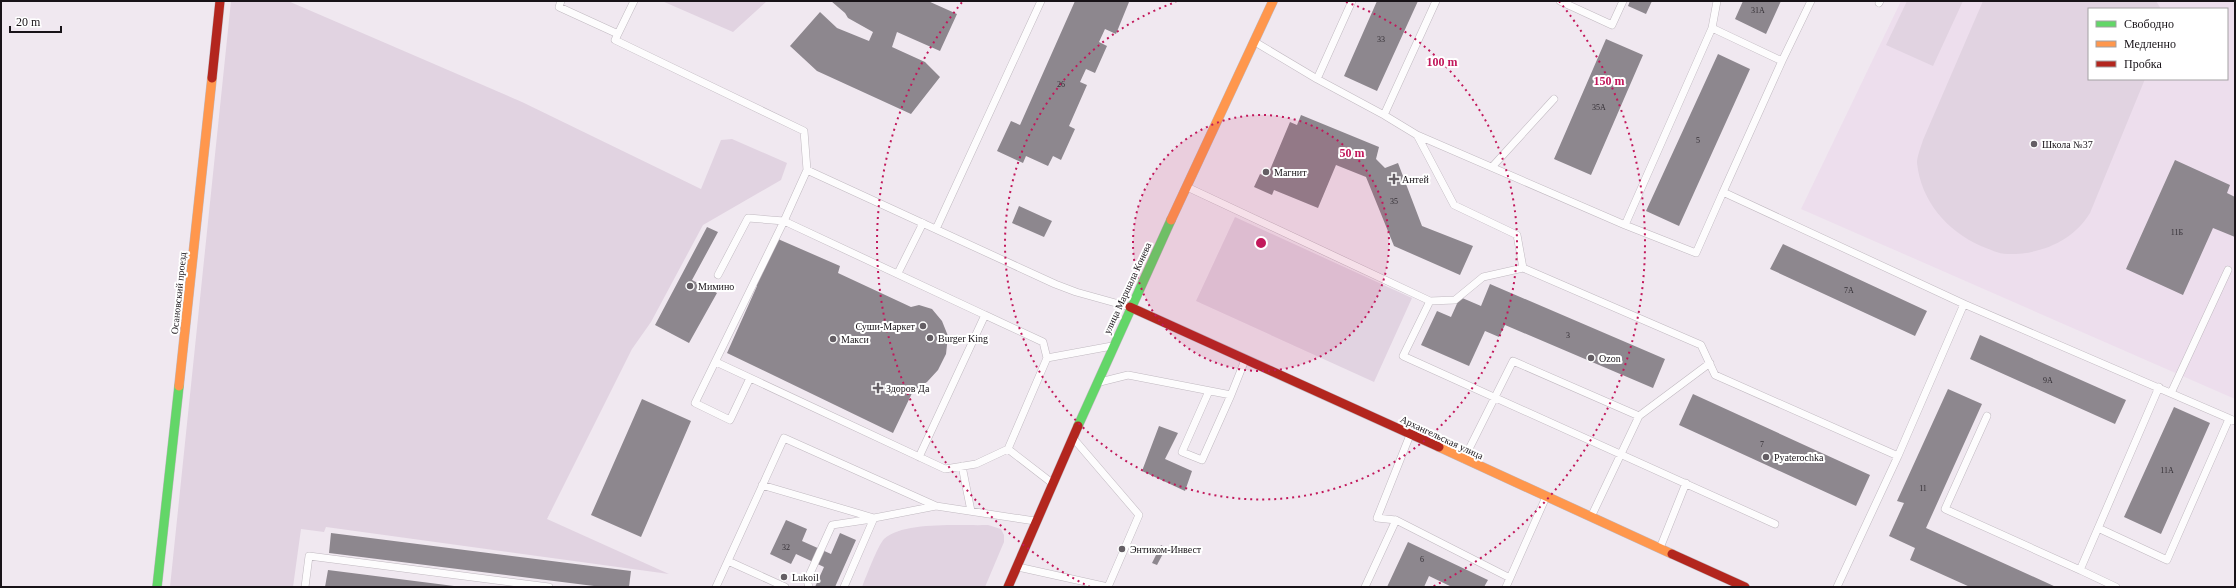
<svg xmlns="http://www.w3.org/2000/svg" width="2236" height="588" font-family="Georgia,serif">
  <rect width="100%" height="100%" fill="#f0e8f0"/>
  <path fill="#eddeed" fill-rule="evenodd" d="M1901 1H2235V399L1801 209ZM2089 9H2227V79H2089Z"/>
  <path fill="#e1d3e1" d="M231 1H288L522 102 701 189 721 140 732 139 787 163 781 180 703 225 651 322 632 349 547 519 669 574 326 527 324 532 301 529 293 587H170Z
    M662 1H767L733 32Z
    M1907 1H1963L1933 66 1886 45Z
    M1983 1H2156L2161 9H2089V79H2145L2090 213C2073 241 2040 255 2007 254 1999 254 1989 249 1981 246 1947 231 1921 201 1917 163 1917 156 1921 147 1923 140Z
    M1235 217 1412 298 1374 382 1196 301Z
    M988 525 1001 529 1004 535V542L985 587H862C866 577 878 545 884 539 904 521 961 526 988 525Z"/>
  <path fill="#8d878e" d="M831 1H928L957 14 940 51 897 32 892 47 925 62 940 77 911 114 817 71 790 46 820 12 837 28 869 41 873 32 848 18 845 13Z
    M1075 1 1129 2 1116 34 1105 29 1099 42 1107 46 1095 73 1086 69 1080 82 1087 85 1069 126 1075 129 1061 160 1053 156 1048 166 1026 156 1023 163 997 151 1011 121 1020 125Z
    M1377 1H1418L1377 91 1344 76Z
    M1630 1H1652L1646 14 1628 6Z
    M1743 1H1781L1766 34 1735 19Z
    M1606 39 1643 55 1591 175 1554 159Z
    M1718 54 1750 69 1679 226 1646 211Z
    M1301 115 1379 147 1376 159 1385 168 1398 163 1422 226 1473 246 1460 275 1394 246 1366 177 1336 165 1318 208 1274 190 1272 195 1254 187 1260 174 1267 177 1290 122 1297 125Z
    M2175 160 2230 185 2227 193 2235 197V237L2213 228 2183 295 2126 269Z
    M1019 206 1052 221 1044 237 1012 223Z
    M707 227 718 232 692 280 717 293 689 343 655 325Z
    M778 239 840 266 838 273 911 307 919 305 932 309 942 321 948 336 946 354 938 370 927 382 913 391 893 433 727 353 757 286 754 284Z
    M1783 244 1927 311 1915 336 1770 269Z
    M1490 284 1665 359 1653 388 1505 325 1499 337 1485 331 1469 366 1421 345 1437 311 1451 317 1460 297 1481 306Z
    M1980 335 2126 400 2115 424 1970 359Z
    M1948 389 1982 404 1926 528 2056 587H1970L1910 560 1915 548 1889 536 1904 503 1897 501Z
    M1693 394 1870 475 1856 506 1679 425Z
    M642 399 691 421 641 537 591 515Z
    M2174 407 2210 423 2161 534 2124 517Z
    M1159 426 1178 433 1165 459 1192 471 1185 491 1142 471Z
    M786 520 807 529 802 541 831 554 840 533 856 540 835 587H815L824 567 796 554 791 564 770 554Z
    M331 533 631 571 629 587H602L329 553Z
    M1408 542 1488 580 1484 587H1452L1429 576 1424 587H1387Z
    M1161 545 1166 548 1157 565 1152 563Z
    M328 570 454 586V587H325Z"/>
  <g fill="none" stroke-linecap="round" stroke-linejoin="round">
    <g stroke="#c0b9c0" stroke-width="8">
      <path id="lane" d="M561 1 559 7 618 34
        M634 1 615 40 804 131 807 170
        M1560 1 1612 25 1623 1
        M1717 1 1712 28 1625 225 1696 253 1723 192 1964 304 2235 421
        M1879 3 1880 1
        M1712 28 1782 61 1811 1
        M1255 42 1317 79 1384 115 1417 135 1454 205 1517 235 1523 268 1701 345 1715 375 1898 456 1964 304
        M1317 79 1352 1
        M1384 115 1436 1
        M1417 135 1625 225
        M1492 167 1554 99
        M1187 187 1430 301 1403 356 1775 524
        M1723 192 1782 61
        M936 229 1041 1
        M898 273 923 223
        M718 275 748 218 784 221 695 403 730 420 750 378
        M1430 301 1455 300 1483 277 1523 268
        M1047 358 1112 346
        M716 362 945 469 976 464 1008 449 1047 358 1043 342 985 315
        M1100 382 1128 375 1231 395 1245 360
        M1209 391 1182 452 1202 460 1231 395
        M2171 393 2228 270
        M1987 416 1945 509 2080 570
        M1410 435 1377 518 1396 520 1510 578
        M1008 449 1052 483
        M919 457 985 315 784 221 807 170 1055 284 1076 292 1130 307
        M1464 459 1513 361 1639 416
        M962 466 971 511
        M762 485 874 518
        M1591 517 1639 416 1710 363
        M2098 528 2167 560 2229 419
        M1660 548 1686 483
        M728 561 785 587
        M1018 567 1108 587 1139 515 1073 438
        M305 587 309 556 549 587
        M716 587 784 438 936 506
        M809 587 807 580 832 525 872 519
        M844 587 874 518 936 506 1035 521
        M1365 587 1396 520
        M1506 587 1546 497
        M1837 587 1898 456
        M2116 587 2080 570 2159 387"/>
    </g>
    <g stroke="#c0b9c0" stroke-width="10">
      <path id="fast" d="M1078 426 1171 220
        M157 587 179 386"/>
    </g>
    <g stroke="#c0b9c0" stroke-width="10">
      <path id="slow" d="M1171 220 1273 1
        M179 386 212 78
        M1439 447 1672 554"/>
    </g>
    <g stroke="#c0b9c0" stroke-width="10">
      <path id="jam" d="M212 78 220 1
        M1130 307 1439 447
        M1672 554 1745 587
        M1008 587 1078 426"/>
    </g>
    <use href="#lane" stroke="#fdfcfd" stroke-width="7"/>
    <use href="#fast" stroke="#63d668" stroke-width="9"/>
    <use href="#slow" stroke="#ff974d" stroke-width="9"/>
    <use href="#jam" stroke="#b3261e" stroke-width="9"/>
  </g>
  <circle cx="1261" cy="243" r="128" fill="#c2185b" fill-opacity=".12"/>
  <g fill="none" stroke="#c2185b" stroke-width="2" stroke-dasharray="2 4">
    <circle cx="1261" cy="243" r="128"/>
    <path d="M1346 2A256 256 0 1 1 1176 2"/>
    <path d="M1090 587A384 384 0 0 1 963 1M1559 1A384 384 0 0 1 1432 587"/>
  </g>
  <g fill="#645e64" stroke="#fff" stroke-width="1.5">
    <circle cx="2034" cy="144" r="4"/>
    <circle cx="1266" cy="172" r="4"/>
    <path d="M1392 173h4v4h4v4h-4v4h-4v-4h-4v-4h4z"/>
    <circle cx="690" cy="286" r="4"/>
    <circle cx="923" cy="326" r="4"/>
    <circle cx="930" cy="338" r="4"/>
    <circle cx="833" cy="339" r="4"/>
    <circle cx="1591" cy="358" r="4"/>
    <path d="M876 382h4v4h4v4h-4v4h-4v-4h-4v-4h4z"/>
    <circle cx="1766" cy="457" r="4"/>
    <circle cx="1122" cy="549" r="4"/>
    <circle cx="784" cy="577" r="4"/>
  </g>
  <g text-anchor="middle" stroke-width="4" stroke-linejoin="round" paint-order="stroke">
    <g font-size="8" fill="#353036">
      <text x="1758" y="13">31А</text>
      <text x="1381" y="42">33</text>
      <text x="1061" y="87">26</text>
      <text x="1599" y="110">35А</text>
      <text x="1698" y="143">5</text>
      <text x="1394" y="204">35</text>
      <text x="2177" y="235">11Б</text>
      <text x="1849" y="293">7А</text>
      <text x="1568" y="338">3</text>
      <text x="2048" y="383">9А</text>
      <text x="1762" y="447">7</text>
      <text x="2167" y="473">11А</text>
      <text x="1923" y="491">11</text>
      <text x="786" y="550">32</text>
      <text x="1422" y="562">6</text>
    </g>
    <g font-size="10" fill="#181318" stroke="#fff" text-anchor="start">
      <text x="2042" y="148">Школа №37</text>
      <text x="1274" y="176">Магнит</text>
      <text x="1402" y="183">Антей</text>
      <text x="698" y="290">Мимино</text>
      <text x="915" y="330" text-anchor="end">Суши-Маркет</text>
      <text x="938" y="342">Burger King</text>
      <text x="841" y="343">Макси</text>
      <text x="1599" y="362">Ozon</text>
      <text x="886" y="392">Здоров Да</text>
      <text x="1774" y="461">Pyaterochka</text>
      <text x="1130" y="553">Энтиком-Инвест</text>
      <text x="792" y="581">Lukoil</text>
    </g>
    <g font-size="10" fill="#181318" stroke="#fff">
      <text transform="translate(1127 288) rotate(-65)" y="4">улица Маршала Конева</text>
      <text transform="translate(178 293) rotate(-84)" y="4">Осановский проезд</text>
      <text transform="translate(1442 437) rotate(25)" y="4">Архангельская улица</text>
    </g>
  </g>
  <circle cx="1261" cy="243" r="6" fill="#c2185b" stroke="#fff" stroke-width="2"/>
  <g font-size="12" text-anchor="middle" font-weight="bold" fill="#c2185b" stroke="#fff" stroke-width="4" stroke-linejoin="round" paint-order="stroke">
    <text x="1442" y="66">100 m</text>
    <text x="1609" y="85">150 m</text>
    <text x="1352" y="157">50 m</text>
  </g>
  <rect width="2236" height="588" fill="none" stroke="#181318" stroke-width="4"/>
  <rect x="2088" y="8" width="140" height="72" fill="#ffffff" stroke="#a3a1a3"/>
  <rect x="2096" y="21" width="20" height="6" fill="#63d668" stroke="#a3a1a3"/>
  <text x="2124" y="28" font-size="12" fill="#181318">Свободно</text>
  <rect x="2096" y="41" width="20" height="6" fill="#ff974d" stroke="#a3a1a3"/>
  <text x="2124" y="48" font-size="12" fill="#181318">Медленно</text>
  <rect x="2096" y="61" width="20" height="6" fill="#b3261e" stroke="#a3a1a3"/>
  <text x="2124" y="68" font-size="12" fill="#181318">Пробка</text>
  <path d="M10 26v6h51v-6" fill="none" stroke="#181318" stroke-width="2"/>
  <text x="16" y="26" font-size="12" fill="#181318" stroke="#ffffff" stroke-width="3" paint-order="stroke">20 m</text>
</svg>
